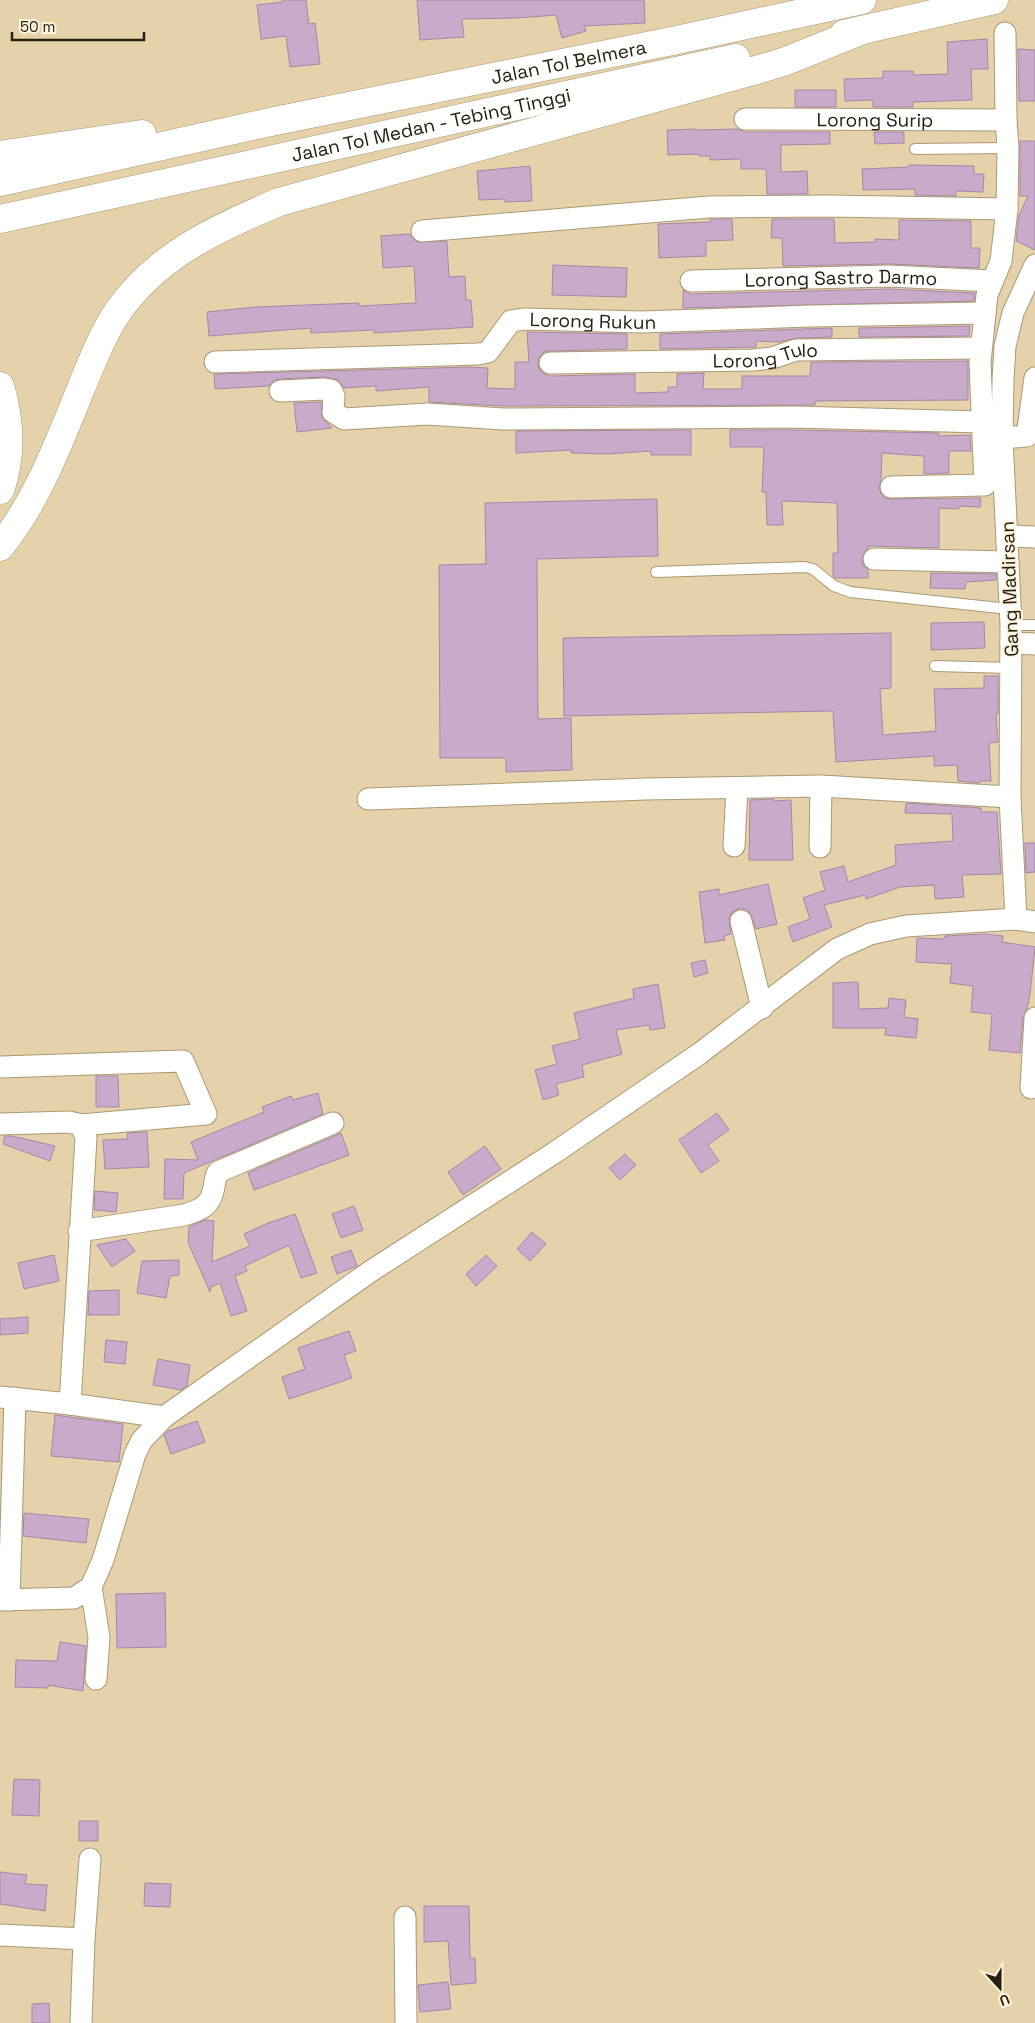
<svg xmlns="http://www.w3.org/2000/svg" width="1035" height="2023" font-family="'Space Grotesk',sans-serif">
  <rect width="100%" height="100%" fill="#e5d2ab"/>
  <path fill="#c8aaca" stroke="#a588a7" d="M282 0H306L309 24 315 23 320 64 290 67 286 36 261 39 257 5 282 2Z
    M417 0H644L645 23 584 26 586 31 562 38 556 15 518 18 462 19 464 37 420 40Z
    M987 39 988 69H971L972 100 913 102V107H873V100L845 101 844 79 883 78V71H913V75L948 74 947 42Z
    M1018 49 1035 50V101H1019Z
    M795 90H836V107H795Z
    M695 129V130L738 129 745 132H830V144L781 145V172L807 171 808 194H767L766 169H741V159L710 160V156H699V154L668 155 667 130Z
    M874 132H904V143L875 144Z
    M1020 141H1035V250L1016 241 1019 215 1028 196H1020Z
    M909 165 974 166V174H984L983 192 956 191V196L915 195V189L863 190 862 169 909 167Z
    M530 166 532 201 505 202V199L479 200 477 171Z
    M710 219H732L733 240 706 241V256L659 258 658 224 710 222Z
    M772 219H834L835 243 875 242V239L899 240V220L971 221V248H980L979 268 889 264 783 266 782 238H771Z
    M409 234 417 242 447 241 449 277 465 276 466 300H471L473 327 374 333V330L311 333V328L209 336 207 312 255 307 359 303V306L416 303 414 266 383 268 381 236Z
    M553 265 627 268 626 297 552 295Z
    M889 289 975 293 974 301 683 308V290L691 294Z
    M970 326 969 336 859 337V328Z
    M832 328V337L796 338 780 342 756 341V347L660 349V334Z
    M527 332 627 334V349L549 351 544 352 539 357 538 364 539 369 544 374 550 376 635 374V393L668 392V387H677V374L704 373 703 389H742V376H810L811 362 968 361V400L816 401 815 405 503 406 429 402V387L376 391V386L344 388 338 380 325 377 279 379 273 381 269 386 215 389 214 374 469 367 488 368 487 388 515 389V362H529Z
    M321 402 322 417 332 428 297 432 294 403Z
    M691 430V455H651V451L608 454 571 453V450L516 453V431Z
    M730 430H794L939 433 938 436 970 435 971 451H949V473L924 474V456L882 453 881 480 879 488 881 494 885 498 891 499 981 498 980 507 959 506V509L939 508V548L869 546 862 558 863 565 868 570V578H835L833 576V553H838L837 503 782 501 783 525H767L766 492H762L764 447H730Z
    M657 499 658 556 537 559 538 719 571 718 572 770 506 772V758H440L439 565 486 564 485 503Z
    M931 573 996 574V580L966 582 965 589 930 588Z
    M984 622 985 648 931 650V623Z
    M891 633V688L880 689 883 735 936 731 934 689 984 688V676H998V714H996L998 742 989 743 991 781H980V783L958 781 957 765 934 766V756L836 762 833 711 564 716 563 638Z
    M774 799V801L791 800 793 860H749L750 800Z
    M906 803 981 808V812H997L1001 874 962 875 964 897 935 899 934 885 900 887 866 899 865 895 824 905 832 927 793 942 788 927 810 919 803 898 825 890 820 872 844 866 848 882 896 865 895 845 953 841 952 814 905 813Z
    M1025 843H1035V872L1026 873Z
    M768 884 777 924 756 929 750 913 745 909H738L732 912 729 918 731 934 724 936 725 940 705 943 699 892 719 889V895Z
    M985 934 1003 936 1002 942 1035 947 1030 994 1027 1009 1023 1017 1020 1053 989 1050 992 1014 971 1012 973 986 950 983 952 964 916 962 917 938 944 939 945 936Z
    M705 960 708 973 694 977 691 963Z
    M858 982 859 1009 888 1008 889 998 906 1000 904 1017 918 1019 916 1038 885 1035 886 1028H833V983Z
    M658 984 665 1028 650 1030 649 1025 616 1030 622 1054 582 1065 584 1077 556 1084 559 1095 543 1100 535 1070 557 1064 552 1046 580 1039 574 1013 634 998 633 989Z
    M96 1076H118L119 1107H96Z
    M318 1093 323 1114 184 1173 183 1199H164L165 1159 198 1160 191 1142 264 1112 262 1107 291 1096 293 1100Z
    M717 1113 729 1130 708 1145 719 1161 701 1173 679 1140Z
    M147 1132 149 1167 105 1169 103 1140 128 1139 127 1133Z
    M341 1133 349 1155 254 1190 248 1173Z
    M5 1136H12L55 1146 50 1161 3 1144Z
    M485 1146 501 1169 463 1195 448 1172Z
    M625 1154 636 1165 620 1180 609 1168Z
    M95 1191 118 1193 116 1212 94 1210Z
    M354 1206 363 1230 341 1238 332 1214Z
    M295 1214 317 1273 301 1278 289 1245 245 1266 247 1271 235 1276 247 1311 231 1316 220 1283 211 1287 210 1292 188 1242 189 1227 205 1220 214 1221 212 1262 250 1246 244 1234 268 1223Z
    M532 1232 546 1244 530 1261 517 1249Z
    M126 1239 135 1251 112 1267 97 1245Z
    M351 1250 357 1266 337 1274 331 1257Z
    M54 1255 59 1281 24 1289 18 1263Z
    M486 1255 497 1266 476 1286 466 1274Z
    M179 1260V1275L170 1276 166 1298 137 1293 142 1261Z
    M119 1290V1315H88L89 1291Z
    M28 1317V1333L0 1335V1319Z
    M349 1331 356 1351 344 1355 352 1378 289 1399 282 1377 305 1369 298 1348Z
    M106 1340 127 1342 125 1364 104 1362Z
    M158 1359 190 1365 187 1386 181 1390 153 1385Z
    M55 1415 123 1424 119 1462 51 1456Z
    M197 1421 205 1442 171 1454 164 1435 168 1431Z
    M24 1513 89 1519 86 1543 23 1536Z
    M165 1593 166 1647 117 1648 116 1594Z
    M60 1642 86 1646 83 1691 48 1685V1688L15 1687 16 1660 57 1661Z
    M14 1779 40 1780 39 1816 12 1815Z
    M79 1821H98V1841H79Z
    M0 1872 27 1875 25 1884 47 1885 45 1911 0 1904Z
    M145 1883 171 1884 170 1907 144 1906Z
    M424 1906H469L470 1958H475L476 1983 451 1985 448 1941 424 1942Z
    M448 1982 451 2009 420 2012 418 1985Z
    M49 2003 50 2023H32V2004Z"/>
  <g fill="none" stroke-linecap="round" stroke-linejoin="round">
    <g stroke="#ab9874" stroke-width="12">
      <path id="service" d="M915 149 1008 148
        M656 572 805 567 813 569 834 586 850 592 1009 609
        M1011 625H1035
        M935 666 1011 668"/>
    </g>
    <g stroke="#ab9874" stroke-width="23">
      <g id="minor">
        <path id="s1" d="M745 119 1006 120"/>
        <path d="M422 231 709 207 830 206 1007 209"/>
        <path id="s2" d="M691 281 889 276 992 281"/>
        <path id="s3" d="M215 362 478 354 488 352 511 321 525 319 642 322 810 316 985 313"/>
        <path id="s4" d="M550 363 753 360 772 358 796 350 981 348"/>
        <path d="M280 391 325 389 331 390 334 396 333 412 344 419 427 414 503 419 794 417 982 422"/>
        <path d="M1002 438 1027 436 1035 378"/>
        <path d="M891 487 985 485 980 362 987 295 1001 261 1007 209 1008 148 1006 120 1005 33"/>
        <path d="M1007 536 1035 537"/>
        <path d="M874 559 1008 562"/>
        <path d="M1011 643 1035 644"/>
        <path d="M368 799 646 789 821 786 1010 797"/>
        <path d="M734 846 737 788"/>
        <path d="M820 847 821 786"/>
        <path d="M1016 919 1010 797 1011 625 1002 438 1003 380 1005 346 1013 313 1035 265"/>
        <path d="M741 921 762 1008"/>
        <path d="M0 1067 183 1061 206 1114 81 1125"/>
        <path d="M1031 1088 1035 1018"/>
        <path d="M0 1124 69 1122 81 1125 86 1138 70 1404"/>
        <path d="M79 1231 184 1215C201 1210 211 1206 214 1187 215 1182 215 1177 218 1172L333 1123"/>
        <path d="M0 1397 70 1404 164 1417"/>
        <path d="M91 1587 99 1637 96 1679"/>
        <path d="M0 1600 74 1598 91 1587 103 1560 135 1454 142 1440 164 1417 371 1271 554 1153 699 1054 837 949 870 934 906 926 1016 919 1035 922"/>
        <path d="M9 1600 15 1398"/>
        <path d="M405 1917 406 2023"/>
        <path d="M0 1935 84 1939"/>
        <path d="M81 2023 84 1939 90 1859"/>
      </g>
    </g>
    <g stroke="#ab9874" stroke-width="29">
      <g id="motorway">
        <path d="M844 34 994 0"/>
        <path d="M0 155 142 134"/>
        <path id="s5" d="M0 182 275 121 677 40 862 0"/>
        <path id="s6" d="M0 219 736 58"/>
        <path d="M0 386C10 420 12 456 0 490"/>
        <path d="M0 547C38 500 59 442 82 386 94 357 105 327 125 302 164 252 222 226 279 202L753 71 786 61 863 30"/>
      </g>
    </g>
    <use href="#service" stroke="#fff" stroke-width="10"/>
    <use href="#minor" stroke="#fff" stroke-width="21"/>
    <use href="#motorway" stroke="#fff" stroke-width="28"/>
  </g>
  <g text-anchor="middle" stroke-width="4" stroke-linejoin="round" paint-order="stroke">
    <g font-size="19" fill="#272011" stroke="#fdf4e0">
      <text dy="7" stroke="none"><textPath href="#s5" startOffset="581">Jalan Tol Belmera</textPath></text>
      <text dy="7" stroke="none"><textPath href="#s1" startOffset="130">Lorong Surip</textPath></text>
      <text dy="7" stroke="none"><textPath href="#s6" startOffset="441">Jalan Tol Medan - Tebing Tinggi</textPath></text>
      <text dy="7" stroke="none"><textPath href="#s2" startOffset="150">Lorong Sastro Darmo</textPath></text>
      <text dy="7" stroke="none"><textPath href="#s3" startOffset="394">Lorong Rukun</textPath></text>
      <text dy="7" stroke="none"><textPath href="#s4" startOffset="216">Lorong Tulo</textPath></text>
      <text transform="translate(1009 589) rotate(-92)" y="7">Gang Madirsan</text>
    </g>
  </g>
  <g transform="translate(1000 1988) rotate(159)" stroke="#fdf4e0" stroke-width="4" paint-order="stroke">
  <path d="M0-4L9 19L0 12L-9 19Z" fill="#272011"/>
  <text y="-8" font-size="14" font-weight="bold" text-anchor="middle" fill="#272011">U</text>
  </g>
  <path d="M12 32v8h132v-8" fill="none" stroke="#272011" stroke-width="2.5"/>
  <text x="20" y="32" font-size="15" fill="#272011" stroke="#fdf4e0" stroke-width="4" paint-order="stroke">50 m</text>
</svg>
